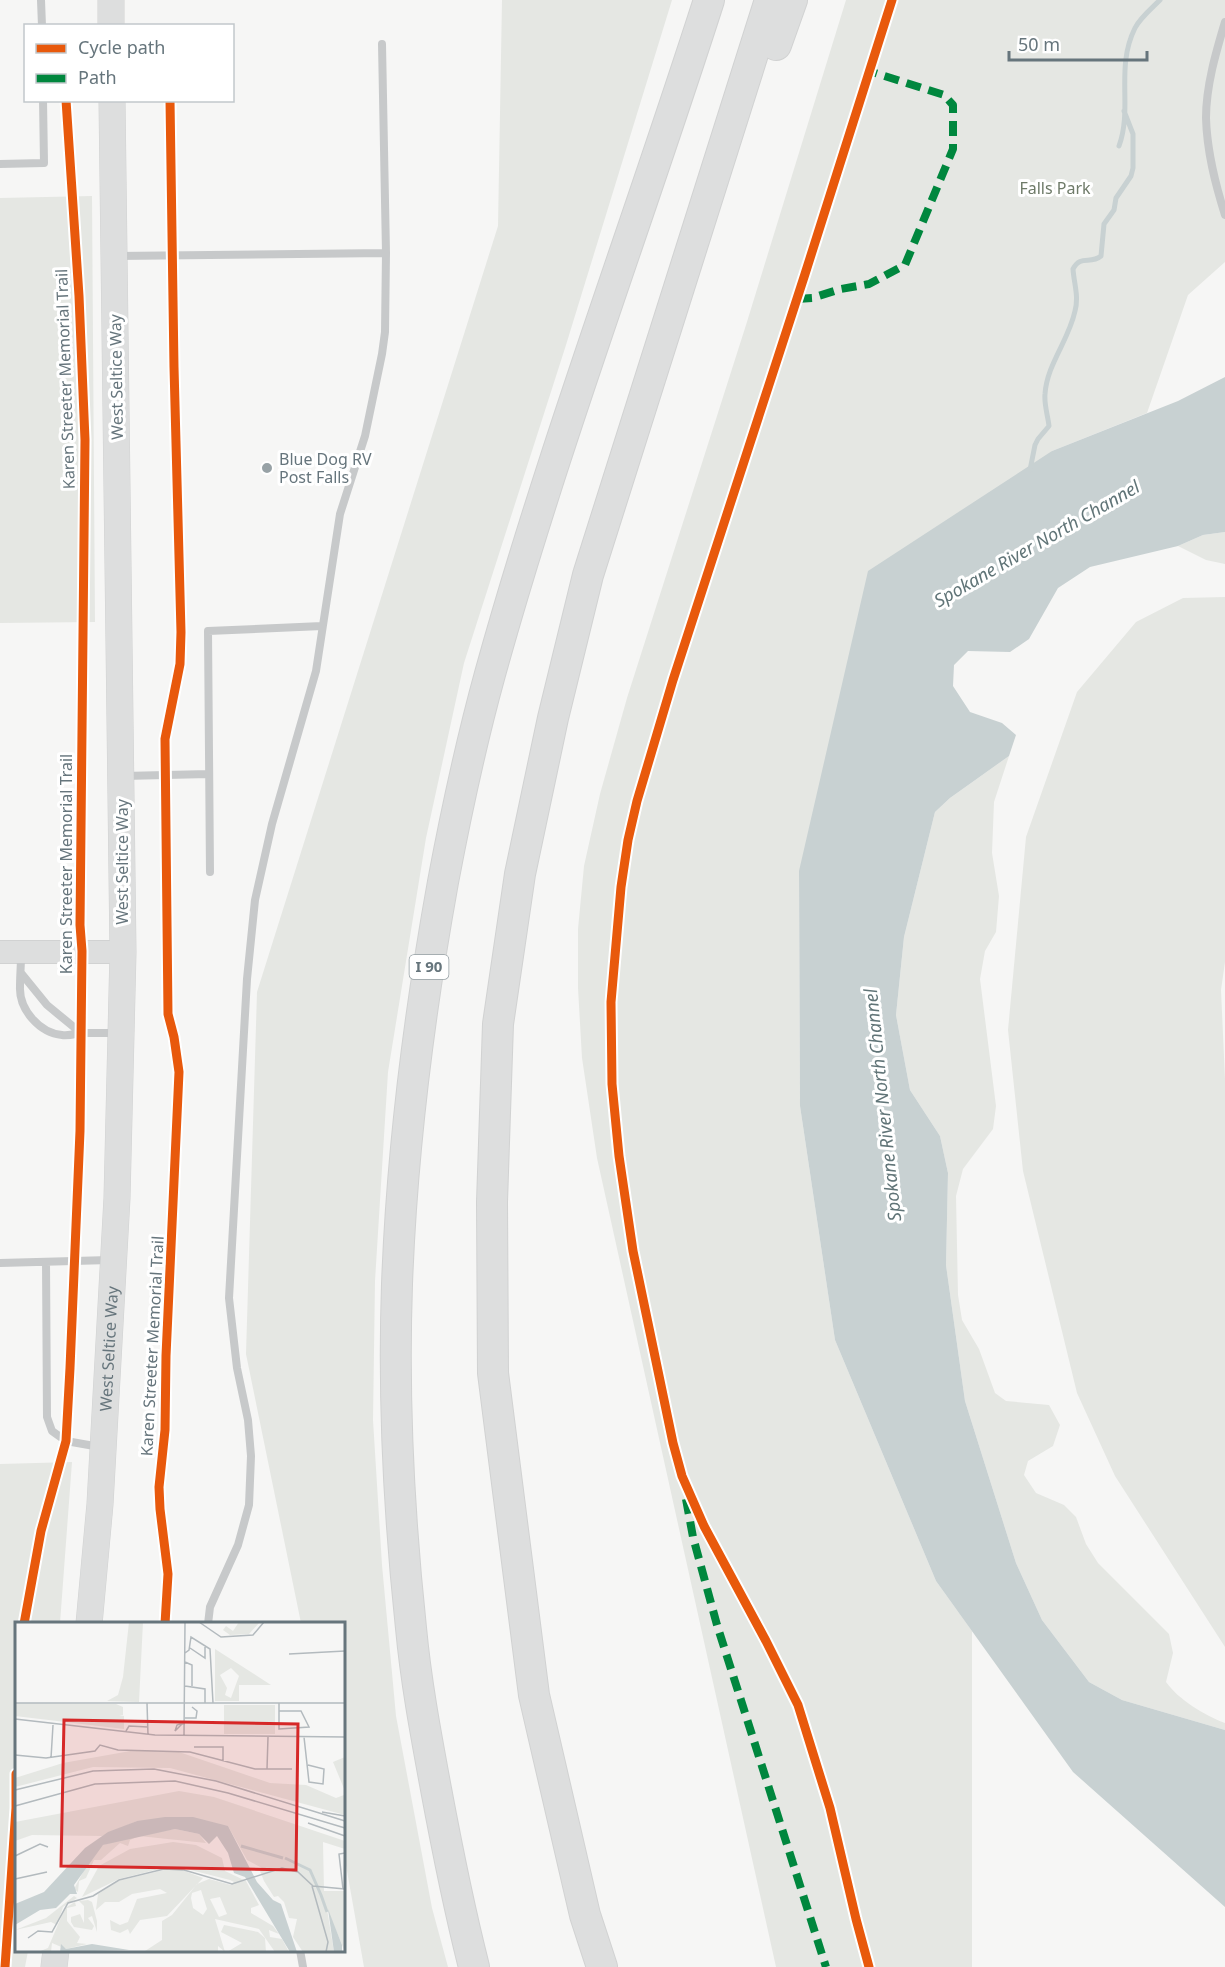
<svg xmlns="http://www.w3.org/2000/svg" width="1225" height="1967" font-family="'Noto Sans',sans-serif">
  <rect width="100%" height="100%" fill="#f6f6f5"/>
  <path fill="#e5e7e3" d="M502 0H672L566 345 464 663 426 838 388 1072 375 1281 373 1420 382 1565 396 1716 432 1908 448 1967H364L344 1854V1624L301 1623 246 1354 257 992 498 226Z
    M846 0H1225V262L1188 295 1147 413 1052 451 799 871 800 1106 835 1340 936 1581 972 1631V1967H776L597 1158 582 1058 578 988V929L584 866 600 794 627 698 746 325Z
    M92 196 95 622 0 623V198Z
    M1225 532V564L1206 560 1178 546 1203 535Z
    M1225 597V962L1221 990 1225 1079V1647L1115 1476 1077 1393 1023 1171 1008 1030 1026 837 1077 692 1136 622 1183 598Z
    M1009 756 994 802 992 853 999 896 996 932 985 951 980 979 996 1106 993 1129 963 1169 956 1196 958 1295 962 1320 979 1349 995 1393 1006 1401 1049 1405 1060 1425 1053 1446 1028 1461 1024 1475 1036 1493 1064 1505 1076 1517 1086 1544 1098 1563 1169 1634 1173 1653 1166 1682C1179 1700 1204 1715 1225 1723V1730L1122 1700 1089 1682 1042 1620 1016 1563 965 1401 946 1265 948 1173 940 1136 910 1090 896 1015 904 937 935 812 950 798Z
    M72 1462 60 1623 16 1624V1950L28 1951 25 1967H0V1464Z"/>
  <path fill="#c8d1d2" d="M1225 377V532L1203 535 1178 546 1090 567 1058 588 1029 639 1010 652 968 651 954 665 953 686 970 712 1002 723 1016 735 1009 756 950 798 935 812 904 937 896 1015 910 1090 940 1136 948 1173 946 1265 965 1401 1016 1563 1042 1620 1089 1682 1122 1700 1225 1730V1907L1073 1772 936 1581 835 1340 800 1106 799 871 868 571 1052 451 1178 401Z"/>
  <g fill="none" stroke-linecap="round" stroke-linejoin="round">
    <path stroke="#c8d1d2" stroke-width="5" d="M1119 146C1133 108 1115 68 1135 28 1140 18 1152 8 1160 0
      M1030 470 1035 445 1038 439 1049 426C1048 416 1044 405 1045 394 1047 364 1069 340 1075 311 1079 296 1074 284 1073 269 1081 254 1090 265 1101 256L1104 224 1114 210 1116 198 1131 176 1133 168V134L1124 111"/>
    <g stroke="#d1d2d2" stroke-width="24">
      <path id="secondary" d="M0 952H123"/>
    </g>
    <g stroke="#d1d2d2" stroke-width="27">
      <g id="primary">
        <path d="M111 0V26"/>
        <path id="s1" d="M89 1624 100 1504 117 1198 123 952 112 100"/>
        <path d="M54 1967 56 1950"/>
      </g>
    </g>
    <g stroke="#d1d2d2" stroke-width="32">
      <path id="highway" d="M776 45 792 0
        M474 1967C459 1908 447 1848 436 1789 426 1735 416 1682 411 1628 399 1515 393 1399 397 1284 402 1149 419 1015 443 882 456 813 471 743 490 674 553 447 637 225 709 0
        M602 1967 585 1915 534 1695 493 1373 492 1202 498 1024 520 874 553 718 588 575 770 0"/>
    </g>
    <path stroke="#c7c9ca" stroke-width="8" d="M41 0 42 26
      M1225 22C1216 52 1206 86 1206 118 1207 152 1215 183 1225 215
      M0 164 44 163 43 100
      M116 256 386 253
      M123 776 209 774
      M210 872 208 631 322 626
      M21 955C21 966 20 976 20 987 19 1010 40 1033 62 1035 68 1036 75 1034 81 1033L47 1005 21 973
      M81 1033H119
      M46 1262 47 1417 52 1431 66 1441 100 1447
      M0 1263 110 1260
      M208 1624 210 1607 238 1545 249 1505 251 1456 248 1420 237 1368 229 1298 247 979 255 900 272 824 316 671 340 514 365 436 382 354 385 332 386 253 382 44
      M300 1950 303 1967"/>
    <use href="#secondary" stroke="#dddede" stroke-width="22"/>
    <use href="#primary" stroke="#dddede" stroke-width="26"/>
    <use href="#highway" stroke="#dddede" stroke-width="30"/>
    <path stroke="#00873e" stroke-width="8" stroke-dasharray="15 8" stroke-linecap="butt" d="M797 299 812 298 841 289 869 284 905 265 953 149V105L944 95 869 71
      M686 1499 693 1537 717 1625 826 1967"/>
    <g stroke="#fff" stroke-width="13">
      <path id="cycleway" d="M24 1624 41 1531 66 1441 70 1368 80 1131 82 951 80 925 85 440 79 296 66 100
        M165 1624 168 1574 160 1509 159 1487 165 1430 166 1356 179 1072 174 1037 168 1014 165 739 180 664 181 632 174 367 170 100
        M5 1967 16 1808V1774
        M869 1967 856 1919 830 1808 798 1705 766 1641 704 1526 682 1476 673 1443 633 1251 619 1156 612 1084 611 1002 621 887 628 840 637 801 673 680 805 274 892 0"/>
    </g>
    <use href="#cycleway" stroke="#e8590c" stroke-width="9"/>
  </g>
  <circle fill="#98a2a6" stroke="#fff" stroke-width="2" cx="267" cy="468" r="6"/>
  <g text-anchor="middle" stroke-width="6" stroke-linejoin="round" paint-order="stroke">
    <rect fill="#fff" stroke="#949ea3" stroke-width="1.5" x="409.5" y="955" width="39" height="24" rx="4.5"/>
    <g font-size="15" font-weight="bold" fill="#66757c">
      <text x="429" y="972">I 90</text>
    </g>
    <g font-size="16" fill="#6e7a68" stroke="#fff">
      <text x="1055" y="194">Falls Park</text>
    </g>
    <g font-size="16" fill="#66757c" stroke="#fff">
      <text transform="translate(116 377) rotate(-91)" y="6">West Seltice Way</text>
      <text transform="translate(65 379) rotate(-92)" y="6">Karen Streeter Memorial Trail</text>
      <text transform="translate(122 862) rotate(-90)" y="6">West Seltice Way</text>
      <text transform="translate(66 864) rotate(-90)" y="6">Karen Streeter Memorial Trail</text>
      <text transform="translate(152 1346) rotate(-87)" y="6">Karen Streeter Memorial Trail</text>
      <text dy="6" stroke="none"><textPath href="#s1" startOffset="276">West Seltice Way</textPath></text>
    </g>
    <g font-size="16" fill="#66757c" stroke="#fff" text-anchor="start">
      <text x="279" y="465">Blue Dog RV<tspan x="279" dy="18">Post Falls</tspan></text>
    </g>
    <g font-size="18" font-style="italic" fill="#607477" stroke="#fff">
      <text transform="translate(1037 544) rotate(-30)" y="6">Spokane River North Channel</text>
      <text transform="translate(883 1105) rotate(-96)" y="6">Spokane River North Channel</text>
    </g>
  </g>
  <g transform="translate(15 1622)">
    <rect width="330" height="330" fill="#f6f6f5"/>
    <path d="M114 0H128L124 80 92 79 103 73 108 55ZM224 0H245L234 12 215 13 208 8 211 4 218 9ZM200 27 256 63H224V79H200ZM216 46 224 54 216 76 210 73 212 66 205 53ZM0 81 101 82 108 85V93H104L109 94V107L0 94ZM209 83H260V112H209ZM121 128 164 130 255 161 291 163 321 176 329 173 330 193 155 146 78 145 0 165V156L48 141ZM330 135V169L318 140ZM164 169 199 175 330 219V227L308 220 309 269H330V330L312 287 319 330H288L278 315 282 297 274 296 269 280 263 274 259 275 249 259 245 249 249 247 232 238 213 204 122 199 87 214 17 213 0 219V200ZM160 207 184 212 191 221 124 214 115 218 113 224 105 221 86 238H79L71 256 64 259 63 270 59 267 80 228 88 223 114 214ZM158 220 181 223 207 236 210 249 231 259 244 283 236 286V291L258 304 264 312 254 308 255 315 267 317 274 330H260L244 307 200 297 210 330 203 324V330L130 329 147 318V299L157 293 182 262 194 257 216 263 219 260 215 258 168 246H148L104 257 67 275 84 244 115 227ZM186 268 192 287 188 293 178 286 176 276 177 271ZM205 275 212 292 204 295 195 277ZM149 248H167L188 256 152 294 125 298 115 312 113 307 105 311 96 308 95 298 105 303 113 300 122 277 152 271 145 267 117 272 104 280H90L81 288 83 272 103 259ZM59 274 62 276 48 285 42 303 36 300 0 308 31 296ZM73 278 77 280 82 299V310L77 294 73 296 79 304 77 308 59 305 56 300V295L65 292 69 301V284L64 279ZM60 280 61 284 52 286V299L65 315 62 321 72 322 51 327 37 321 36 330H23L33 326 50 286ZM209 303 243 310 250 316 251 330H212L227 321 206 310Z" fill="#e5e7e3" fill-rule="evenodd"/>
    <path d="M150 195H178L213 204 242 260 258 278 266 282 282 330H275L230 255 219 251 213 231 202 214 194 222 184 212 160 207 88 223 59 263 62 272H55L41 286 25 288 0 303V282L29 270 70 226 93 210 122 199ZM313 287 327 323V330H319ZM46 322 51 327 77 322 114 328 45 330Z" fill="#c8d1d2"/>
    <path fill="none" stroke="#c8d1d2" stroke-width="3" d="M226 224 268 236M270 236 295 248 306 273M306 273 312 290"/>
    <path fill="none" stroke="#b3babe" stroke-width="1.5" d="M184 0 206 15 238 13 249 0M175 26 190 36V25M170 31 174 28 176 15 195 27 198 81M274 32 330 29M170 40 177 43V64M170 64 190 67V81M0 81H330M132 81 133 113M264 81V107L294 105 286 89H264M170 96H181L182 89 177 85M0 97 140 113 330 115M167 102 160 109 162 103 165 102H170M111 109 114 104 133 105M169 113 170 0M289 115 294 160 308 162 309 147 293 143M179 125H208V139M0 133 31 136 80 129 85 123 103 128 175 130 240 147H277M36 136 38 103M252 147 253 115M0 168 78 149 139 147 201 159 330 199M0 184 80 162 160 159 213 171 330 206M307 190 330 194M293 201 330 214M0 234 25 222 33 225M0 257 32 250M297 264 313 320 311 330M328 267 324 232 330 231M13 316 23 309 37 310 53 281 78 274 104 258 149 247 169 248 217 262 267 246 283 250 298 264 330 267"/>
    <path fill="#d62828" fill-opacity="0.15" stroke="#d62828" stroke-width="3" d="M49 98 283 102 281 248 46 244Z"/>
    <rect width="330" height="330" fill="none" stroke="#66757c" stroke-width="3"/>
  </g>
  <rect x="24" y="24" width="210" height="78" fill="#ffffff" stroke="#c2c8cb" stroke-width="1.5"/>
  <rect x="36" y="44" width="30" height="9" fill="#e8590c" stroke="#c2c8cb" stroke-width="1.5"/>
  <text x="78" y="54" font-size="18" fill="#66757c">Cycle path</text>
  <rect x="36" y="74" width="30" height="9" fill="#00873e" stroke="#c2c8cb" stroke-width="1.5"/>
  <text x="78" y="84" font-size="18" fill="#66757c">Path</text>
  <path d="M1009 51v9h138v-9" fill="none" stroke="#66757c" stroke-width="3"/>
  <text x="1018" y="51" font-size="18" fill="#66757c" stroke="#ffffff" stroke-width="4.5" paint-order="stroke">50 m</text>
</svg>
